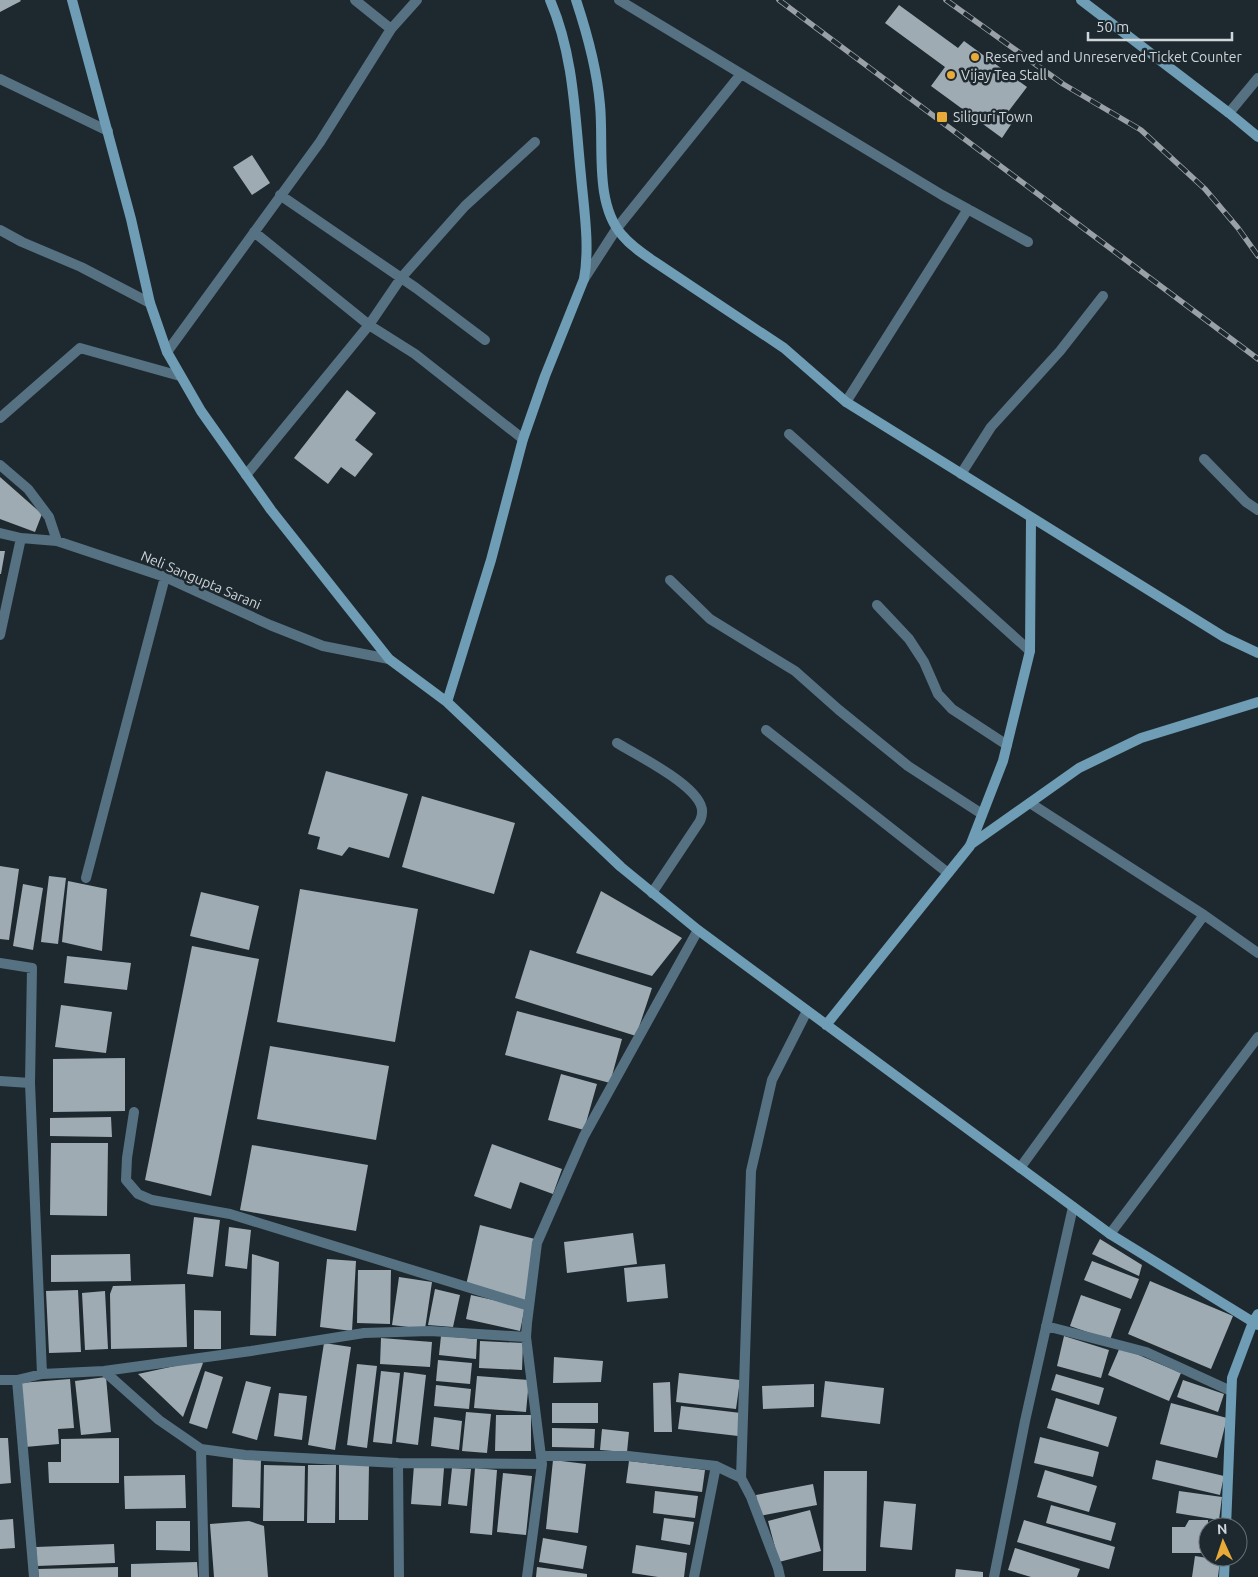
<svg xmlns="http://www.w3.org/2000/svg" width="1258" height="1577" font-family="Ubuntu,sans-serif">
  <rect width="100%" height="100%" fill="#1e292f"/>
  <path fill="#9eabb3" d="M0 0H20L21 1 0 12Z
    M899 5 958 48 964 41 1027 87 1008 112 1003 109 1000 114 1012 123 1002 138 931 86 945 67 885 23Z
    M252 155 270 183 252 195 233 167Z
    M347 390 376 413 355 440 373 454 355 477 341 467 328 484 294 458Z
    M0 477 42 514 35 532 0 519Z
    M0 551H5L1 574H0Z
    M326 771 408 794 389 858 349 847 342 856 317 849 320 837 308 834Z
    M422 796 515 823 494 894 402 867Z
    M0 866 19 869 9 940 0 939Z
    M49 876 66 878 58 944 41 942Z
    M68 881 107 889 102 951 62 942Z
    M23 884 43 888 33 950 13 946Z
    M300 889 418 909 395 1042 277 1022Z
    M601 891 682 938 652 976 576 953Z
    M201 892 259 906 249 950 190 936Z
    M192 946 259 959 211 1196 145 1180Z
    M530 950 652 988 636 1036 515 998Z
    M67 956 131 963 127 990 64 983Z
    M61 1005 112 1012 106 1053 55 1047Z
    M517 1011 622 1039 610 1083 505 1055Z
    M270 1046 389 1066 376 1140 257 1119Z
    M125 1058V1111L53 1112V1059Z
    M561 1074 597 1084 584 1130 548 1120Z
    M111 1117 112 1137 50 1136V1118Z
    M51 1143H108L107 1216 50 1215Z
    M492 1144 562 1169 553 1194 520 1182 511 1209 474 1196Z
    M252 1145 368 1165 356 1231 240 1210Z
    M194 1217 220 1220 213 1277 187 1274Z
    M480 1225 535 1239 525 1301 466 1285Z
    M229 1227 251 1230 247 1269 225 1266Z
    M633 1233 637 1264 567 1273 564 1242Z
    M1100 1239 1142 1265 1139 1276 1092 1254Z
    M130 1254 131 1281 51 1282V1255Z
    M252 1254 279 1262 276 1336 250 1335Z
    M327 1259 356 1261 352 1331 320 1327Z
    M1092 1261 1139 1279 1131 1299 1084 1280Z
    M665 1264 668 1298 627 1302 624 1268Z
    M358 1270H391L390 1324 357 1323Z
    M399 1277 432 1282 425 1329 392 1325Z
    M1150 1281 1233 1316 1211 1369 1128 1334Z
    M185 1284 187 1347 111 1349 110 1294 113 1286Z
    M435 1289 460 1295 453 1327 428 1325Z
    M78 1290 81 1352 49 1353 46 1291Z
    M105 1291 108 1349 85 1350 82 1293Z
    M471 1295 525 1307 520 1331 466 1319Z
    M1081 1295 1121 1309 1110 1340 1070 1326Z
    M194 1310 221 1311V1349H194Z
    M441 1336 477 1339 476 1359 439 1355Z
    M1064 1336 1109 1350 1101 1378 1057 1366Z
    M381 1338 432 1342 430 1367 380 1364Z
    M480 1341 523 1343 522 1370 479 1368Z
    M324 1343 351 1347 335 1450 308 1445Z
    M1120 1347 1181 1373 1169 1401 1108 1375Z
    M554 1357 603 1361 601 1382 553 1383Z
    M438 1360 472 1363 470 1384 436 1381Z
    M198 1361 203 1363 183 1417 138 1374Z
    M357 1364 377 1366 367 1448 347 1445Z
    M205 1371 223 1377 207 1429 189 1423Z
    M381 1371 400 1373 392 1444 373 1442Z
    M404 1372 426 1375 418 1445 396 1442Z
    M679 1373 740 1380 736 1409 676 1402Z
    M1056 1374 1104 1388 1099 1405 1051 1390Z
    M477 1376 529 1380 526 1412 474 1408Z
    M106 1377 111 1432 81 1435 75 1381Z
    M70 1379 74 1428 58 1429 59 1444 25 1447 20 1383Z
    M1183 1380 1224 1394 1218 1412 1177 1397Z
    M246 1381 271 1387 257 1440 232 1433Z
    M825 1381 884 1388 880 1424 821 1417Z
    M670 1382 672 1432H654L653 1383Z
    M814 1384V1407L763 1409 762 1386Z
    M436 1385 471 1389 469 1409 434 1406Z
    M279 1393 307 1396 302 1440 274 1436Z
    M1056 1398 1117 1417 1108 1447 1047 1428Z
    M552 1403H598V1423H552Z
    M1171 1403 1227 1418 1217 1458 1160 1444Z
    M681 1406 741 1413 738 1436 678 1429Z
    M466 1412 491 1414 487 1453 462 1451Z
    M496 1415H531V1451H495Z
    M434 1417 462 1421 459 1450 431 1446Z
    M552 1428 595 1429 594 1448 552 1447Z
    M602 1429 629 1432 627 1452 600 1450Z
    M1040 1437 1099 1452 1093 1477 1034 1463Z
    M0 1438H8L11 1483 0 1484Z
    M119 1438V1483H49L48 1462H61V1439Z
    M233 1457 261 1458 260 1508 232 1507Z
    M553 1460 586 1464 578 1533 546 1529Z
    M1156 1460 1224 1476 1220 1495 1152 1479Z
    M629 1461 705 1470 702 1492 626 1483Z
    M339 1464 369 1465 368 1520H339Z
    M264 1465 305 1466 304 1521H263Z
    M308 1465H336L335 1523H307Z
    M414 1465 444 1468 441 1506 411 1504Z
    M452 1468 471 1469 467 1506 448 1504Z
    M475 1468 497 1470 492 1535 470 1533Z
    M1045 1470 1097 1486 1089 1512 1037 1497Z
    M824 1471H867L866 1571H823Z
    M503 1473 532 1476 526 1535 497 1532Z
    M185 1475 186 1508 125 1509 124 1476Z
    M813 1484 817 1505 760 1516 756 1495Z
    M655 1491 698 1496 695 1518 653 1513Z
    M1179 1491 1222 1497 1219 1520 1176 1513Z
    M884 1501 916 1504 912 1550 880 1547Z
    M1051 1505 1116 1523 1111 1541 1046 1523Z
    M810 1510 821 1551 779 1562 768 1521Z
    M664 1518 694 1522 690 1545 661 1540Z
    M13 1519 15 1548 0 1549V1520Z
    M1024 1520 1115 1547 1109 1569 1017 1542Z
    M1189 1520H1208V1553H1172V1527H1185Z
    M156 1521H190V1551L156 1550Z
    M249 1521 264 1526 268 1577H214L210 1524Z
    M543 1538 587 1546 583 1569 539 1562Z
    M114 1544 115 1563 37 1566 36 1547Z
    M636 1545 687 1553 684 1577H658L632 1573Z
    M1015 1548 1080 1569 1077 1577H1031L1008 1570Z
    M1195 1556 1220 1560 1218 1577H1192Z
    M197 1562 198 1577H131V1564Z
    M118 1567V1577H39L38 1569Z
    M537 1567 587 1574V1577H536Z
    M956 1569 983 1572V1577H955Z"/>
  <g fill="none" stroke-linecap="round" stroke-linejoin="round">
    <path stroke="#567282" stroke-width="10" d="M355 0 391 29
      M619 0 942 195 1028 242
      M0 79 108 131
      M1229 113 1258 78
      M280 195 416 288 485 340
      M0 230 22 242 81 267 150 303
      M254 232 369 325 415 354 523 439
      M584 279 617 228 741 74
      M167 352 320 142 391 29 417 0
      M846 402 968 209
      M0 418 80 348 180 376
      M789 434 1030 651
      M1204 459 1246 502 1258 510
      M0 465 28 489 49 517 57 541
      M961 474 991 427 1060 351 1103 296
      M246 475 369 325 401 278 465 206 535 142
      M0 533 21 538 57 541 165 577 270 625 323 646 389 659
      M670 580 710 619 795 671 839 710 908 766 982 814
      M877 605 909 639 924 662 938 694 952 709 1007 745
      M0 635 21 538
      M766 730 948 873
      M617 743C636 755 705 788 702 813 702 816 701 818 700 821L652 893
      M1030 803 1204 915 1258 953
      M86 878 165 577
      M0 963 32 968 30 1083 42 1374
      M0 1081 30 1083
      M134 1112 127 1158 126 1180 138 1194 152 1200 230 1214 529 1306
      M1020 1168 1204 915
      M1110 1234 1258 1037
      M1046 1326 1146 1352 1231 1391
      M104 1371 159 1420 201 1449 245 1455 398 1463 542 1464
      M0 1380H17L42 1374 104 1371 251 1351 364 1333 430 1331 526 1337
      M17 1380 34 1577
      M201 1449 204 1577
      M541 1456H628L716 1466 741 1478 751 1497 778 1568 780 1577
      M398 1463 399 1577
      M741 1478 751 1171 772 1080 807 1011
      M527 1577 542 1464 526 1337 527 1323 537 1243 584 1136 698 930
      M694 1577 716 1466
      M994 1577 1025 1421 1073 1207"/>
    <path stroke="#6e9db5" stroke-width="10" d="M72 0 131 219 150 303 167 352 201 411 271 510 389 659 447 702 621 867 698 930 1110 1234 1258 1325
      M576 0C587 33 597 69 600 105 604 145 594 203 622 235 631 246 643 254 655 262L784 348 846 402 1224 637 1258 653
      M1081 0 1229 113 1258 137
      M447 702 491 560 523 439 545 376 584 279C590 246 584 210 581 176 575 117 574 55 550 0
      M970 845 1079 768 1141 738 1258 702
      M826 1025 970 846 1003 761 1030 651 1031 518
      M1226 1527 1232 1378 1253 1322 1258 1314
      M1224 1577 1225 1557"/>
    <g stroke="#99a1a6" stroke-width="5.5">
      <path id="rail" d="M779 0 1258 359
        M946 0 1063 84 1141 130 1205 189 1238 228 1258 256"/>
    </g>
    <use href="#rail" stroke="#1e292f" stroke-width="4" stroke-dasharray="11" stroke-linecap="butt"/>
  </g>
  <g fill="#e8ab37" stroke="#1e292f" stroke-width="2">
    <circle cx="975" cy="57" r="5"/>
    <circle cx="951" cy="75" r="5"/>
    <rect x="936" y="111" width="12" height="12" rx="2.5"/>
  </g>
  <g text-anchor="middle" stroke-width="5" stroke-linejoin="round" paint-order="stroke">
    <g font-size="14" fill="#cfd6da" stroke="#1e292f" text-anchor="start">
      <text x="985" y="62">Reserved and Unreserved Ticket Counter</text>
      <text x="961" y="80">Vijay Tea Stall</text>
      <text x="953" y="122">Siliguri Town</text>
    </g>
    <g font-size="14" fill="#cfd6da" stroke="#1e292f">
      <text transform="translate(201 580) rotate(23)" y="5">Neli Sangupta Sarani</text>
    </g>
  </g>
  <g transform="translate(1223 1542) rotate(357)"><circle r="24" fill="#1e292f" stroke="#656e73"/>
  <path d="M0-4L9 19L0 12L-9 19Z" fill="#e8ab37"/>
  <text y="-8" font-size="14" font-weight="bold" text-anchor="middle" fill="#cfd6da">N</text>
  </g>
  <path d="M1088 32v8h144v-8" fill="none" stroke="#cfd6da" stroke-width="2.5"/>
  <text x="1096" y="32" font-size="15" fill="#cfd6da" stroke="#1e292f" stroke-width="4" paint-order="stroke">50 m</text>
</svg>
